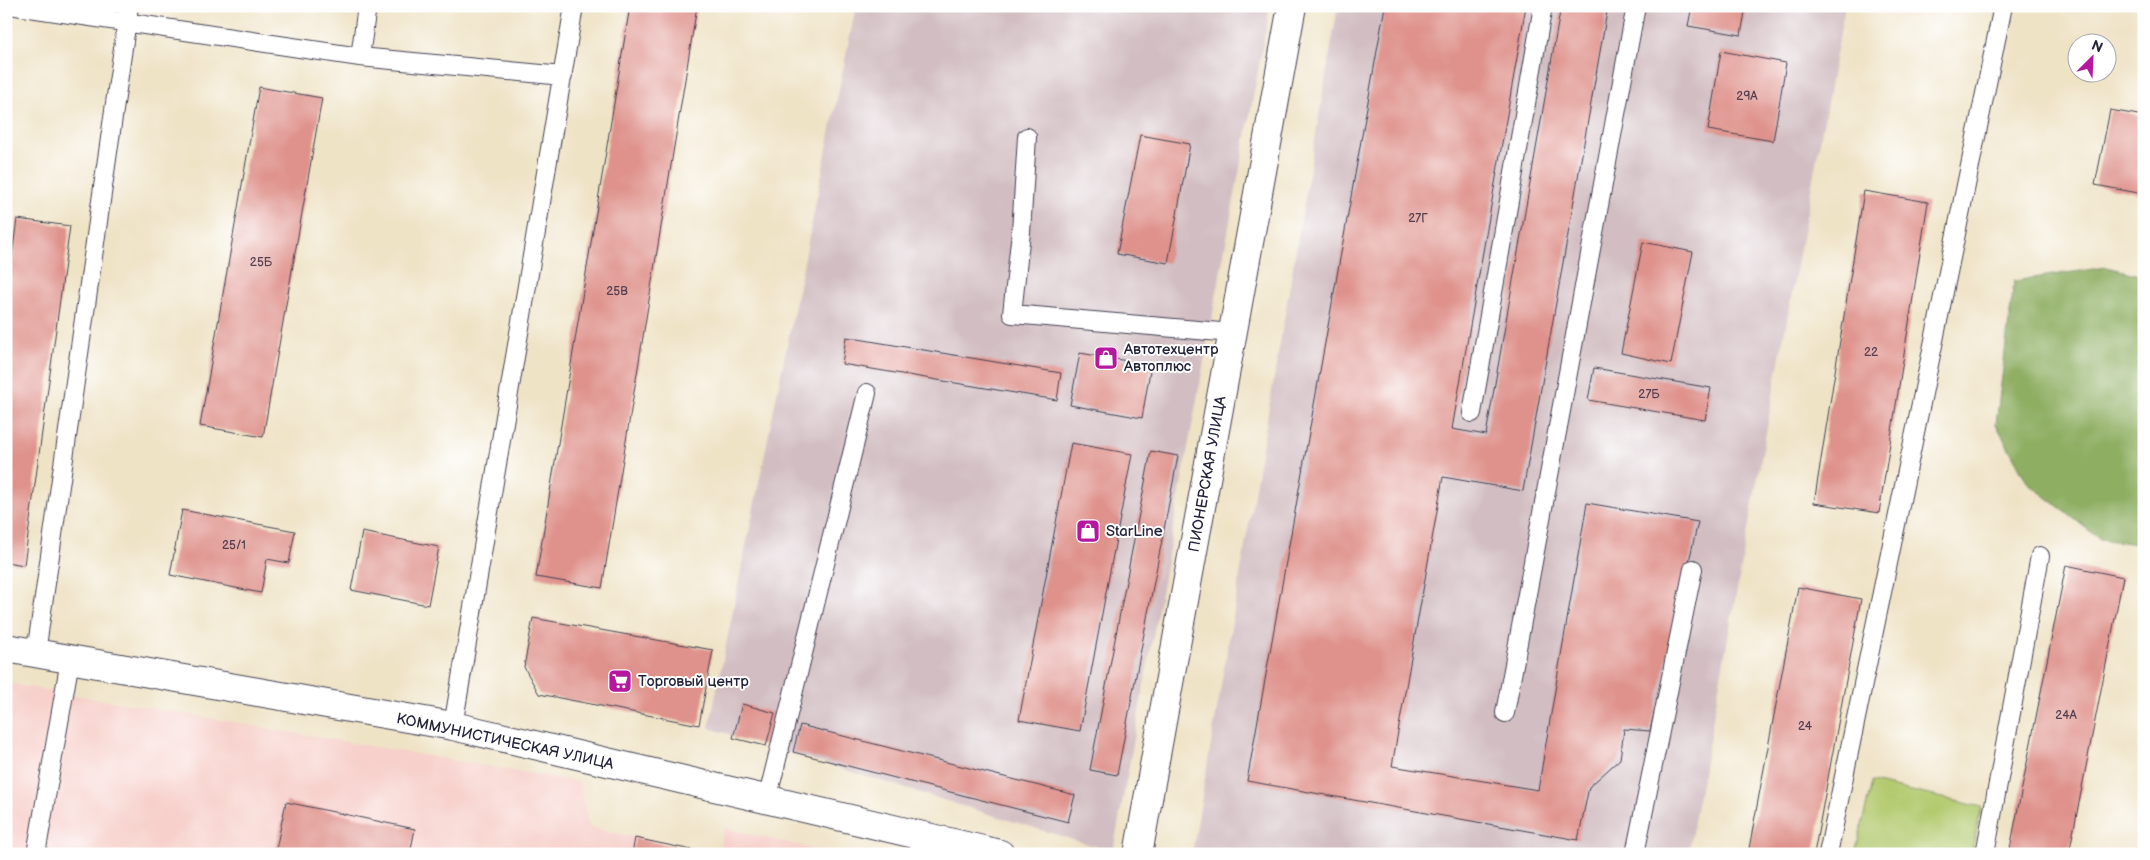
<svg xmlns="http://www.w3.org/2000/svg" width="2150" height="860" font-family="'Balsamiq Sans',sans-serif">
  <rect width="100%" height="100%" fill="#fff"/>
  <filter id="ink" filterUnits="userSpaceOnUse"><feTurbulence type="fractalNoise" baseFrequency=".02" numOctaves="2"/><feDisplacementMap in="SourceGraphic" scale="10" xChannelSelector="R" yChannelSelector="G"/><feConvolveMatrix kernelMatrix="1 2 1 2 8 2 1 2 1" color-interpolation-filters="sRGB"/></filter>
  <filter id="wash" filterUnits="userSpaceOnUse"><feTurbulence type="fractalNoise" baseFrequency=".0096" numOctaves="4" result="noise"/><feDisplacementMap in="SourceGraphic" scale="20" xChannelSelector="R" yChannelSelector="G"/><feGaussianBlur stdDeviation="1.12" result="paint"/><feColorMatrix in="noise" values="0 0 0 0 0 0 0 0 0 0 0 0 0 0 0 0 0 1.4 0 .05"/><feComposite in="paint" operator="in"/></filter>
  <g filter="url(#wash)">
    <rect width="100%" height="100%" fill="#efe3c6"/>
    <path fill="#f7d0cb" d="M6 683 579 782 589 827 710 854H6Z
      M724 828 835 854H718Z"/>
    <path fill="#d2bec2" d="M856 6H1270L1113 852 709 728Z
      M1338 6H1845L1688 854H1192Z"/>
    <path fill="#b3ca6f" stroke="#6a7655" d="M1872 782 1982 807 1971 854H1855Z"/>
    <path fill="#8eae62" stroke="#58684e" d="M2106 267 2144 276V545L2100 539 2027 482 1996 424 2014 281Z"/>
    <g id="blocks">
      <path fill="#df928b" d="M630 6H697L602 588 536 577Z
        M1385 6H1526L1452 429 1486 435 1561 6H1608L1523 491 1443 477 1392 766 1538 790 1587 503 1698 522 1650 731 1624 729 1620 759 1589 787 1578 840 1247 781Z
        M1692 6H1746L1741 35 1688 26Z
        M1721 51 1786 63 1773 141 1708 130Z
        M259 87 322 98 263 437 200 426Z
        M2110 110 2144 116V194L2095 185Z
        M1140 135 1190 144 1168 263 1117 254Z
        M1864 191 1928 202 1879 513 1814 503Z
        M17 219 70 226 24 565 6 562V298Z
        M1643 242 1693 252 1671 364 1621 353Z
        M846 337 1061 373 1057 400 842 364Z
        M1080 353 1151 365 1142 418 1070 405Z
        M1594 368 1711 388 1705 420 1588 400Z
        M1071 443 1132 454 1080 731 1019 720Z
        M1151 451 1178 456 1117 775 1090 770Z
        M182 510 295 531 289 563 267 559 261 593 170 575Z
        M362 532 439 547 428 605 351 590Z
        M2066 565 2123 577 2069 854H2009Z
        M1798 587 1861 599 1814 854H1748Z
        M533 618 713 650 699 725 539 694 524 667Z
        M742 704 775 713 766 746 733 738Z
        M800 725 1075 795 1068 822 793 752Z
        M286 802 415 829 410 854H275Z
        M635 838 706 853V854H632Z"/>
    </g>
  </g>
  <g filter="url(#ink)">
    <use href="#blocks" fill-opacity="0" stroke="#413f50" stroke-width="1"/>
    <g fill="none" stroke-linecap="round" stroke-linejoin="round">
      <g stroke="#413f50" stroke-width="20">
        <path id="service" d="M16 6 360 57 563 76
          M360 57 367 6
          M1027 137 1021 232 1012 314 1232 333
          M1472 413 1543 6
          M36 653 129 6
          M1505 713 1636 6
          M453 726 574 6
          M767 800 867 393
          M36 854 70 660
          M1635 854 1693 569
          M1828 854 2003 6
          M1985 854 2040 556"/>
      </g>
      <g stroke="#413f50" stroke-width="30">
        <path id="minor" d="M6 648 453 726 1000 854
          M1138 854 1292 6"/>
      </g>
      <use href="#service" stroke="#fff" stroke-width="18"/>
      <use href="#minor" stroke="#fff" stroke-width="28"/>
    </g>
  </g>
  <defs>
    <g id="shop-square" transform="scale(1.25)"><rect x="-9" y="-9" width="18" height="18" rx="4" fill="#b5179e" stroke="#fff"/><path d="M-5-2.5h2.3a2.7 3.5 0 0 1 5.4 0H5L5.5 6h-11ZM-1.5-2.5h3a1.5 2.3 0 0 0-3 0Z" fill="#fff"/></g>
    <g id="supermarket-square" transform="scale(1.25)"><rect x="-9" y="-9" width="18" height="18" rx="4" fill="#b5179e" stroke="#fff"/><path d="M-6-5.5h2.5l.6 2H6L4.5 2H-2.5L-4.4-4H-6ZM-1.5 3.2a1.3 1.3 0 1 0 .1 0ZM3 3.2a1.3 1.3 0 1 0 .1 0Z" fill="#fff"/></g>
  </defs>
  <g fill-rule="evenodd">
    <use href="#shop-square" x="1106" y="358"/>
    <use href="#shop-square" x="1088" y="531"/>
    <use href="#supermarket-square" x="620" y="681"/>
  </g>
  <g text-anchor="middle" stroke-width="4" stroke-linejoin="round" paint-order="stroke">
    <g font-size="12" fill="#513e4f">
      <text x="1747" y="100">29А</text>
      <text x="1418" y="222">27Г</text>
      <text x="261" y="266">25Б</text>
      <text x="617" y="295">25В</text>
      <text x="1871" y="356">22</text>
      <text x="1649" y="398">27Б</text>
      <text x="234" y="549">25/1</text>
      <text x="2066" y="719">24А</text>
      <text x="1805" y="730">24</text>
    </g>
    <g font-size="15" fill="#22223b" stroke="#fff" text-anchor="start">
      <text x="1124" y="354">Автотехцентр<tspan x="1124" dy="17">Автоплюс</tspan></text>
      <text x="1106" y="536">StarLine</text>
      <text x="638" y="686">Торговый центр</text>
    </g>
    <g font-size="15" fill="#22223b" stroke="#fff">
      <text transform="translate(1207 474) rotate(-80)" y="5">ПИОНЕРСКАЯ УЛИЦА</text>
      <text transform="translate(505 741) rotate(12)" y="5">КОММУНИСТИЧЕСКАЯ УЛИЦА</text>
    </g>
  </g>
  <rect width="2150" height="860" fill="none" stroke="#fff" stroke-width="25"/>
  <g transform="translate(2092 58) rotate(24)"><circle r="24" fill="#ffffff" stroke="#a7a7b1"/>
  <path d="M0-4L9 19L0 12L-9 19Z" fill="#b5179e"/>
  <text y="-8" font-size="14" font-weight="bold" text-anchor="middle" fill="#22223b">N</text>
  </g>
</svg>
